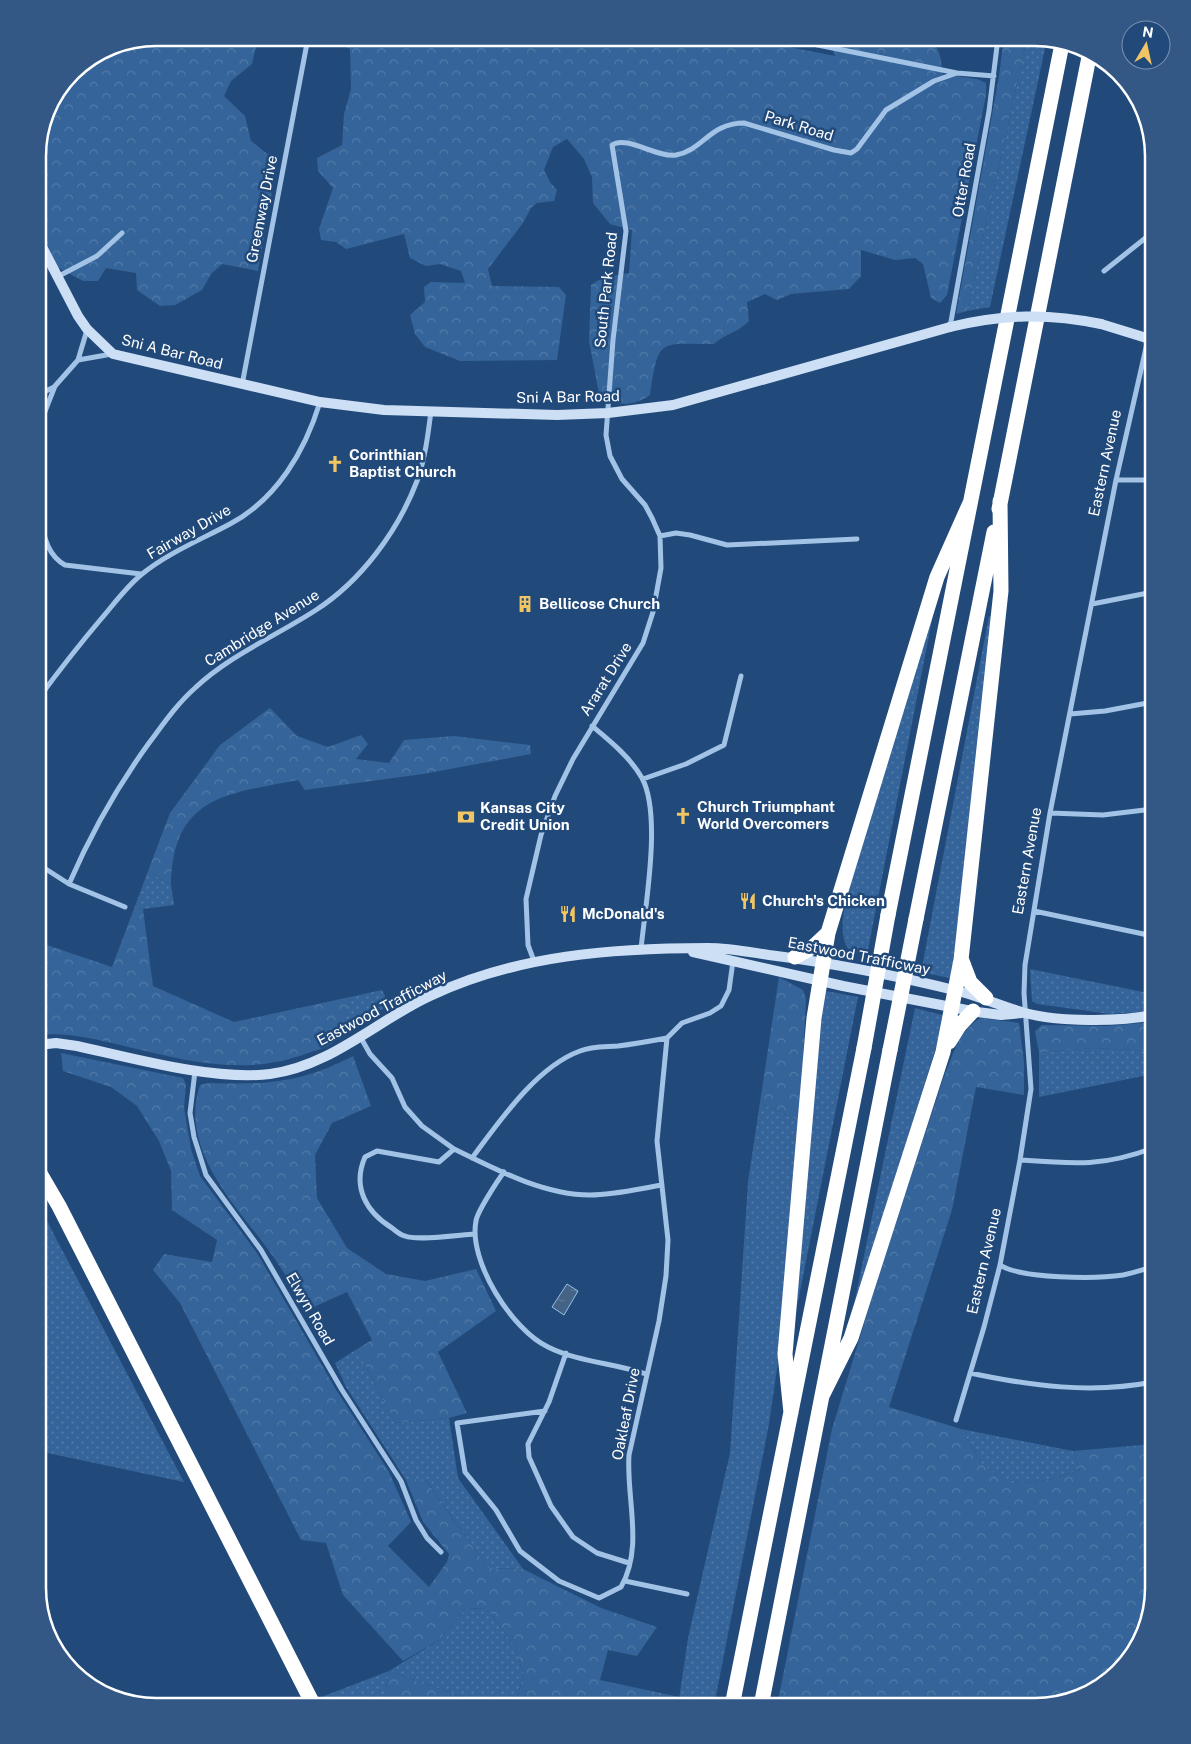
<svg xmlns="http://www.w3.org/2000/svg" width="1191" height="1744" font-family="'Public Sans',sans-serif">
  <defs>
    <pattern id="grass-dots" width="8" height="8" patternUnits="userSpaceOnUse" patternTransform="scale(1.25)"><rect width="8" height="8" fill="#346499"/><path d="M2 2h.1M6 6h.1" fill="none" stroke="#527ba8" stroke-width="1.8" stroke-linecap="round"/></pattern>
    <pattern id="forest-crowns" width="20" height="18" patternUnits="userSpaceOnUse" patternTransform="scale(1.25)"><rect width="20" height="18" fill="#346499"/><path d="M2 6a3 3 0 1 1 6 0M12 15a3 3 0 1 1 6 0" fill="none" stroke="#527ba8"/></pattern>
    <pattern id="water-ripples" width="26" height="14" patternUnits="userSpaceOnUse" patternTransform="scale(1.25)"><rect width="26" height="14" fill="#446386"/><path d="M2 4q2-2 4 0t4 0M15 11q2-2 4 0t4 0" fill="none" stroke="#607a98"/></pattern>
  </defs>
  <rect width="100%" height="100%" fill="#214a7b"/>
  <path fill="url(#grass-dots)" d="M1027 38 1047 39 990 307 967 311Z
    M933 615 867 955C856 953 847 952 844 940 836 910 867 828 876 797 895 736 914 676 933 615Z
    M989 616 992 617 978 730 954 979 921 972Z
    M148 871 171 885 174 905 143 909 135 906Z
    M1030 969 1153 994V1011L1110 1014 1037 1004 1032 1001Z
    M382 990 389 1005 337 1039 345 1021 350 997Z
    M821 990 858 997 796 1312Z
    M915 1008 946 1016 852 1314Z
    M1093 1048 1153 1051V1074L1039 1097V1053Z
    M760 1102 800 1121 779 1355 769 1424 714 1706H678L688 1638 730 1453 748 1182Z
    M38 1204 184 1482 38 1451Z
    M357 1349 395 1423 449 1418 458 1478 523 1569 488 1568 426 1480H406L346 1387 335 1363Z
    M961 1429 1073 1451 1080 1470 1049 1480 1008 1484 982 1464Z
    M466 1608 487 1609 515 1646 524 1677 513 1706H489L389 1671 383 1706H329L324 1696 389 1671 439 1640Z"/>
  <path fill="url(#forest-crowns)" d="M156 38H258L252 64 231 81 224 96 245 116 251 141 270 156 275 174 258 271 222 264 211 274 202 290 175 305 160 306 137 290 136 273 106 268 98 281H83L57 267 38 228V149L47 110 72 72 111 46Z
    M325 38H770L789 47 835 56 829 38H926C940 46 942 59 942 74L977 79 986 83V95L947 295 940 303 931 298 923 264 915 258 895 260 861 250V276L849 289 791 294 777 300 765 294 747 302 749 321C736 334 726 333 714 344 658 344 659 337 650 395 633 407 619 405 600 399L589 341 591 285 602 278 629 273 632 230 610 224 593 203 592 177 584 159 567 139 553 147 544 170 550 182 557 190 554 201 537 203 531 208 523 223 488 269 492 286 559 287 566 295 557 360 460 361 425 347 415 334 410 315 425 302 424 287 431 282 465 283 461 271 440 264 426 266 410 258 404 234 346 249 336 242 321 240 319 229 333 188 318 171 317 158 342 145 344 114 351 89 350 49Z
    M1004 38H1027L967 311 956 314 999 76Z
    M270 708 297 736 328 747 361 735 368 744 356 759 389 763 404 740 454 736 530 745 531 754 423 774 305 790 298 780C228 794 173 795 171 885L148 871 170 813 220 745Z
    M135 906 143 909 153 986 234 1022 350 997C347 1011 346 1026 338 1038 333 1046 317 1050 308 1053 244 1077 188 1061 124 1046 96 1039 67 1032 38 1035V942L112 967Z
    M779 977 803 990 806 999 800 1121 760 1102Z
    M981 1018 1019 1023 1024 1062V1095L976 1087 952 1210 889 1407 961 1429 982 1464 1009 1484 1049 1480 1080 1470 1073 1451 1153 1444V1588L1137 1647 1094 1691 1035 1706H777L832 1429 881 1268 943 1079C952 1058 959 1029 981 1018Z
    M1153 1022V1051L1093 1048 1039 1053 1035 1031 1042 1025 1106 1026Z
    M61 1053 183 1078 186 1085 184 1108 191 1149 200 1176 257 1253 335 1388 389 1472 411 1522 388 1546 429 1587 447 1562 449 1554 423 1522 406 1480 425 1479 488 1568 523 1569 601 1608 657 1627 637 1656 608 1650 600 1680 679 1697 678 1706H513L524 1677 515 1646 487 1609 466 1608 439 1640 403 1661 343 1595 326 1543 301 1540 180 1303 153 1270 164 1254 212 1262 217 1240 172 1210 171 1171 159 1141 137 1106 111 1087 63 1071Z
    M353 1056 371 1106 332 1123 315 1155 317 1198 347 1248 386 1274 425 1281 476 1269 496 1311 438 1352 467 1413 449 1418 395 1423 357 1349 372 1340 347 1292 307 1310C294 1289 282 1268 267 1248 233 1202 179 1148 200 1085L209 1083C266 1085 301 1083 353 1056Z
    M389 1671 489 1706H383Z"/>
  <path fill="url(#water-ripples)" stroke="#96bee7" d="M567 1284 578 1291 564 1315 552 1307Z"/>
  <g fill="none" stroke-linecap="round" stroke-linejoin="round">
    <path stroke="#a2c3e6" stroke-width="5" d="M783 38 957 73 994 76
      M1104 271 1153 232
      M57 277 97 256 122 233
      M950 327 989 111 998 38
      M78 360 87 330
      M242 385 308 38
      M38 395 54 387
      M38 429 55 386 78 360 112 354
      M1116 480H1153
      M38 511C44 532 45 554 65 565L141 574
      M660 536 676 533 690 535 727 545 857 539
      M1092 604 1153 592
      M38 699C58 672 79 645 101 619 114 604 126 587 142 574 168 553 200 540 230 524 277 499 305 451 320 402
      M1070 714 1105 711 1153 702
      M592 726C610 741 630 757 642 778 662 815 645 907 641 949
      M643 779 686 764 724 745 741 676
      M1050 813 1103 815 1153 809
      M38 864 69 884 125 907
      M69 884C91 833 117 787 149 743 164 723 177 704 195 688 230 655 276 636 316 610 361 581 398 531 417 481 425 459 428 435 431 411
      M1034 911 1153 936
      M534 961 528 945 526 899 541 835 555 796 573 759 643 643 653 612 661 568 660 536 652 518 645 505 622 479 610 456 606 435 613 340 626 231 612 145C627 135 657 158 676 155 703 150 710 123 744 123L834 150 851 153 857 149 886 110 934 81 957 73
      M361 1038 370 1054 392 1078 405 1107 422 1126 454 1149
      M195 1071 190 1113 194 1137 206 1175 261 1250 342 1390 401 1481 416 1520 427 1538 441 1552
      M472 1158C499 1122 536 1067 580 1051 592 1046 605 1047 618 1046 634 1044 651 1041 667 1038
      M1020 1160C1073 1164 1103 1167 1153 1148
      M504 1172C498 1180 477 1212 476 1221 468 1261 512 1330 548 1347 578 1362 614 1363 646 1374
      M474 1234C459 1235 417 1241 405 1236 400 1235 396 1231 392 1228 366 1212 352 1187 365 1157L377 1151 439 1162 454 1149C495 1169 543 1195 590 1195 614 1195 638 1189 662 1185
      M1000 1265C1021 1279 1097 1279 1123 1275 1133 1273 1144 1269 1153 1267
      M566 1353 549 1402 528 1444 529 1457 551 1506 573 1537 597 1553 629 1563
      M970 1373C1031 1386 1092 1394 1153 1382
      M545 1411 457 1423 465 1472 496 1510 520 1551 559 1581 599 1598 621 1587C644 1547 626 1498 629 1455L659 1321 666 1276 668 1240 657 1141 667 1038 682 1023 710 1013 721 1006 729 990 733 961
      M956 1420 984 1327 1000 1265 1020 1160 1031 1089 1024 993 1025 965 1050 813 1116 480 1148 339
      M625 1581 687 1594"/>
    <path stroke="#ccdff5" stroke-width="10" d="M38 239 78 316 87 329 113 354 320 402 384 410 557 415 608 413 673 405 950 327
      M1101 324 1153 340
      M1148 338 1153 308
      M693 952 843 986 977 1012 1001 1015 1022 1013
      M38 1045 56 1043 77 1046C132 1058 214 1081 270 1074 331 1066 376 1021 430 996 517 955 613 948 708 948 729 948 749 952 769 955 834 963 898 976 962 992 983 998 1004 1007 1025 1013 1059 1022 1119 1022 1153 1015"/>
    <path stroke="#fff" stroke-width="15" d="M999 509 1090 52
      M888 915 1062 44
      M916 919 994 532
      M795 957 813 947 828 933
      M962 961 970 982 986 998
      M949 1042 959 1026 973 1011
      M38 1170 59 1206 314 1706
      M822 1396 851 1338 943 1052 961 960 1001 591 1000 501
      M791 1413 785 1354 814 1018 828 933 937 577 970 503
      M732 1706 864 1048
      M761 1706 890 1050"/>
    <path stroke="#ccdff5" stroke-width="10" d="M950 327C1003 314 1048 313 1101 324"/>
    <path stroke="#fff" stroke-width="15" d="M864 1048 888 915
      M890 1050 916 919"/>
  </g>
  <defs>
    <g id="church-bare" transform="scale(1.35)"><path d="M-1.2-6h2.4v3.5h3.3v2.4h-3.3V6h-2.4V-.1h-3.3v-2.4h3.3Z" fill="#f2c564" stroke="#214a7b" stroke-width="2.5" paint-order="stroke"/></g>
    <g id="building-bare" transform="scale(1.35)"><path d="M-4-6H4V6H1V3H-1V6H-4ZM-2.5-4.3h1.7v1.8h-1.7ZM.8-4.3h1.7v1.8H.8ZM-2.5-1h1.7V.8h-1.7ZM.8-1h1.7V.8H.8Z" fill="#f2c564" stroke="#214a7b" stroke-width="2.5" paint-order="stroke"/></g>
    <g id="bank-bare" transform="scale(1.35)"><path d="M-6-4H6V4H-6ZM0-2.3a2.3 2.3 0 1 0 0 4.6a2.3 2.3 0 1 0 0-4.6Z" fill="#f2c564" stroke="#214a7b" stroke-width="2.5" paint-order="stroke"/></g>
    <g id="restaurant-bare" transform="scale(1.35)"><path d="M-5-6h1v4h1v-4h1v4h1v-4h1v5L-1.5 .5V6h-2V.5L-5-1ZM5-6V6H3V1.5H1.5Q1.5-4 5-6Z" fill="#f2c564" stroke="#214a7b" stroke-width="2.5" paint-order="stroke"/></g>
  </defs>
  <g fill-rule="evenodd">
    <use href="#church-bare" x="335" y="464"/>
    <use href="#building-bare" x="525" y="604"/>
    <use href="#church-bare" x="683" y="816"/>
    <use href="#bank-bare" x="466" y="817"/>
    <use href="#restaurant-bare" x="748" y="901"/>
    <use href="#restaurant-bare" x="568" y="914"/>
  </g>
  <g text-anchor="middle" stroke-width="5" stroke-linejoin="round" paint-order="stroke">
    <g font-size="15" fill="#fff" stroke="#214a7b">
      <text transform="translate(799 126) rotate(17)" y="5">Park Road</text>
      <text transform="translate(964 180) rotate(-80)" y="5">Otter Road</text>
      <text transform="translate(262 209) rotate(-79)" y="5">Greenway Drive</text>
      <text transform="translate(606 290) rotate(-84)" y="5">South Park Road</text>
      <text transform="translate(172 352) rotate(14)" y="5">Sni A Bar Road</text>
      <text transform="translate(568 397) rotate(-1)" y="5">Sni A Bar Road</text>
      <text transform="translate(1105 463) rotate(-78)" y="5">Eastern Avenue</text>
      <text transform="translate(189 532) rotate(-30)" y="5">Fairway Drive</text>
      <text transform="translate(262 628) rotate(-32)" y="5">Cambridge Avenue</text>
      <text transform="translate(606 679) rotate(-58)" y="5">Ararat Drive</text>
      <text transform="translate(1027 861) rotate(-80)" y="5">Eastern Avenue</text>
      <text transform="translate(859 956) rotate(11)" y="5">Eastwood Trafficway</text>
      <text transform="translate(382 1008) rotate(-28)" y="5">Eastwood Trafficway</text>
      <text transform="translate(984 1261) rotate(-77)" y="5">Eastern Avenue</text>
      <text transform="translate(310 1309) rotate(60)" y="5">Elwyn Road</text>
      <text transform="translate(626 1414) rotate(-79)" y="5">Oakleaf Drive</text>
    </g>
    <g font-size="15" font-weight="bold" fill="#fff" stroke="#214a7b" text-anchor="start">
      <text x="349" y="460">Corinthian<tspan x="349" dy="17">Baptist Church</tspan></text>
      <text x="539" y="609">Bellicose Church</text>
      <text x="697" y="812">Church Triumphant<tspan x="697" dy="17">World Overcomers</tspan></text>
      <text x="480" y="813">Kansas City<tspan x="480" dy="17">Credit Union</tspan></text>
      <text x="762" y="906">Church's Chicken</text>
      <text x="582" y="919">McDonald's</text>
    </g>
  </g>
  <path d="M0 0H1191V1744H0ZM156 46H1035A110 110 0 0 1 1145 156V1588A110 110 0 0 1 1035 1698H156A110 110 0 0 1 46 1588V156A110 110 0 0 1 156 46Z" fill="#335886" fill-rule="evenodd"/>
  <path fill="none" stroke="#fff" stroke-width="2.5" d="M156 46H1035A110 110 0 0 1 1145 156V1588A110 110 0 0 1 1035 1698H156A110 110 0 0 1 46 1588V156A110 110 0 0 1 156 46Z"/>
  <g transform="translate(1146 45) rotate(9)"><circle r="24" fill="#214a7b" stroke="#7a92b0"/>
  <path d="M0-4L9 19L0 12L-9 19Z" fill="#f2c564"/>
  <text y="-8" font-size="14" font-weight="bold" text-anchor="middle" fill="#ffffff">N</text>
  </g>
</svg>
